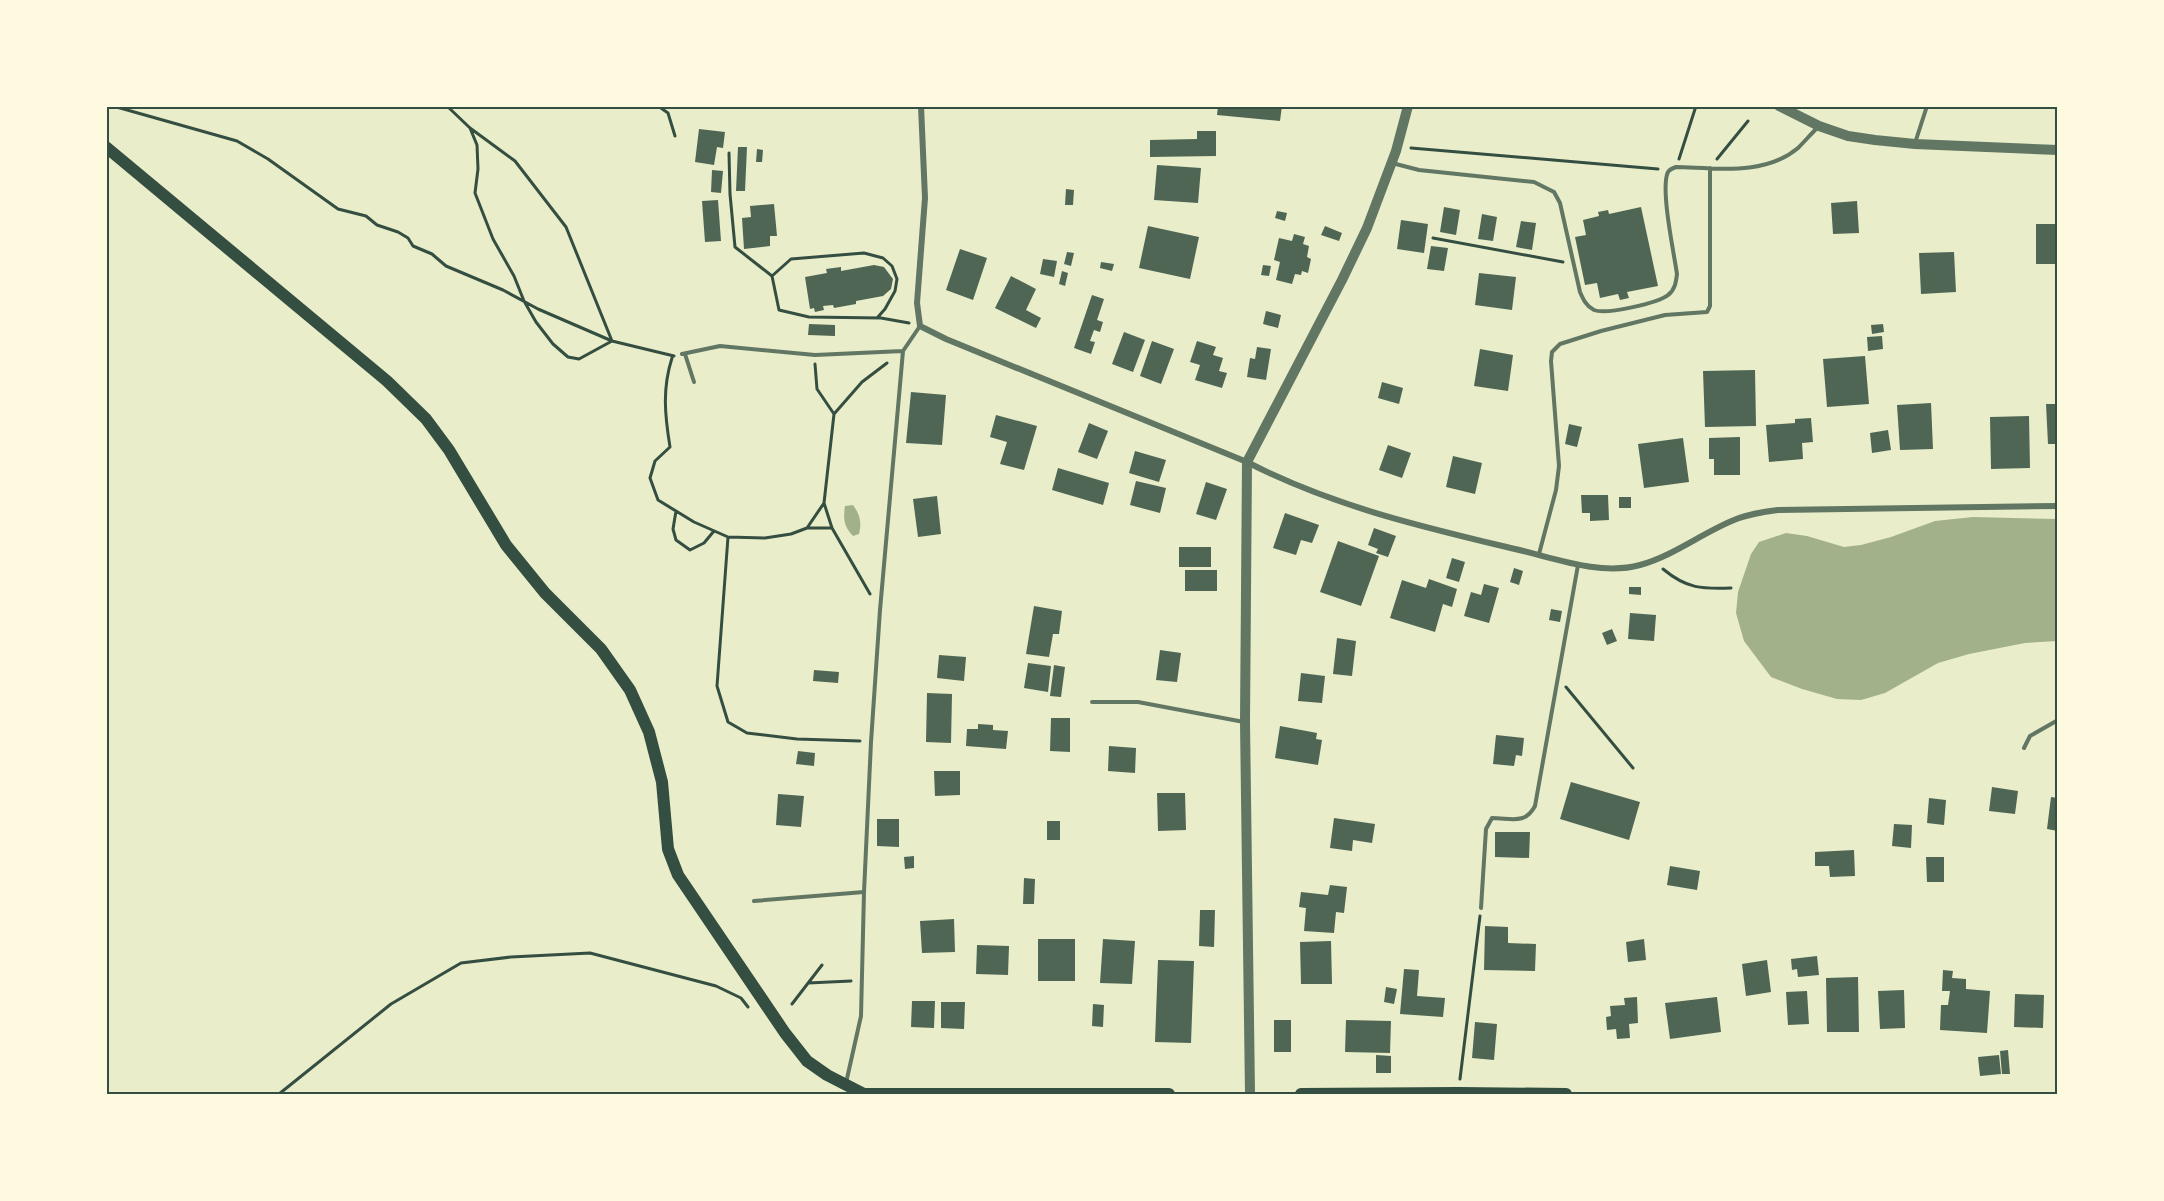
<svg xmlns="http://www.w3.org/2000/svg" width="2164" height="1201" font-family="Commissioner,sans-serif">
  <rect width="100%" height="100%" fill="#e9edc9"/>
  <path fill="#a3b18a" d="M853 505C860 515 862 522 859 534L853 536C844 527 843 519 845 506Z
    M1973 517 2057 519V641L2025 643 1969 654 1938 663 1885 693 1861 700 1837 699 1802 689 1771 677 1744 641 1736 613 1738 592 1751 554 1759 542 1786 533 1807 536 1844 547 1861 545 1891 537 1935 521Z"/>
  <path fill="#4f6655" d="M1218 106H1282L1280 121 1217 115Z
    M699 129 725 132 723 148 717 147 714 165 695 162Z
    M1197 131H1216V156L1150 157V140L1197 139Z
    M738 147H747L745 191H736Z
    M757 149 763 150 762 162H756Z
    M1157 165 1201 168 1198 203 1154 200Z
    M712 170 723 171 721 193 711 192Z
    M1066 189 1074 190 1073 205H1065Z
    M718 200 721 241 705 242 702 201Z
    M1857 201 1859 233 1833 234 1831 203Z
    M774 204 777 236H770V246L744 249 742 218 751 217 750 206Z
    M1444 207 1460 210 1456 235 1440 232Z
    M1641 207 1658 286 1627 292 1629 298 1620 300 1618 294 1600 298 1597 283 1585 285 1575 237 1586 235 1583 220 1599 216 1598 212 1608 210 1609 214Z
    M1277 211 1287 213 1285 221 1275 218Z
    M1482 214 1497 217 1493 241 1478 239Z
    M1401 220 1428 224 1424 253 1397 249Z
    M1521 221 1536 223 1532 250 1516 247Z
    M2036 224H2058V264H2036Z
    M1148 226 1199 237 1190 279 1139 268Z
    M1325 226 1342 233 1339 241 1321 235Z
    M1294 234 1305 237 1303 244 1309 246 1307 257 1311 259 1308 273 1302 271 1301 275 1295 274 1292 284 1276 280 1280 262 1274 260 1279 238 1292 241Z
    M1431 246 1448 248 1444 271 1427 269Z
    M960 249 987 258 973 300 946 290Z
    M1067 252 1074 253 1071 266 1064 264Z
    M1954 252 1956 292 1921 294 1919 253Z
    M1043 259 1057 261 1054 277 1040 274Z
    M1101 262 1114 264 1112 271 1100 268Z
    M874 265 884 267 893 279 891 289 883 296 856 301V304L834 308 833 305 823 306 824 310 815 312 814 308 810 309 805 277 827 273 826 269 841 267V271Z
    M1263 265 1271 266 1269 276 1261 275Z
    M1062 271 1068 273 1065 286 1059 284Z
    M1479 273 1516 277 1512 310 1475 305Z
    M1011 276 1036 289 1026 310 1041 318 1036 328 995 308Z
    M1092 295 1104 299 1097 320 1103 322 1100 332 1094 330 1090 341 1095 342 1091 354 1074 348Z
    M1266 311 1281 315 1278 328 1263 324Z
    M809 324 835 325V336L808 335Z
    M1883 324 1884 332 1872 334 1871 325Z
    M1124 332 1145 340 1133 372 1112 364Z
    M1882 336 1883 349 1868 351 1867 337Z
    M1152 341 1174 349 1161 384 1140 376Z
    M1197 341 1216 347 1213 355 1223 358 1219 371 1227 373 1222 388 1195 380 1200 365 1190 362Z
    M1257 347 1271 349 1266 380 1247 377 1250 358 1255 359Z
    M1480 349 1513 355 1508 391 1474 386Z
    M1865 356 1869 404 1827 407 1823 359Z
    M1755 370 1756 426 1705 427 1703 371Z
    M1382 382 1403 388 1399 404 1378 398Z
    M911 392 946 395 942 445 906 443Z
    M1931 403 1933 449 1900 450 1897 405Z
    M2046 404H2058V444H2048Z
    M996 415 1037 426 1024 470 1000 464 1007 442 990 437Z
    M2029 416 2030 468 1991 469 1990 417Z
    M1811 418 1813 442 1802 443 1803 459 1769 462 1766 425 1795 423V419Z
    M1089 423 1108 431 1097 459 1078 452Z
    M1569 424 1582 427 1577 447 1565 444Z
    M1888 430 1891 450 1872 453 1870 433Z
    M1740 437V475H1714V459H1709V438Z
    M1683 438 1689 482 1644 488 1638 444Z
    M1388 445 1411 453 1402 478 1379 470Z
    M1135 451 1166 460 1159 482 1129 473Z
    M1453 456 1482 463 1475 494 1446 487Z
    M1058 468 1109 483 1103 505 1052 490Z
    M1136 481 1166 488 1160 513 1130 505Z
    M1206 482 1227 489 1216 520 1196 514Z
    M1581 495H1608L1609 520 1590 521V513H1582Z
    M937 496 941 534 918 537 913 499Z
    M1619 497H1631V508H1619Z
    M1285 513 1319 525 1312 543 1301 540 1296 555 1273 548Z
    M1374 528 1396 536 1388 557 1376 553 1378 549 1368 545Z
    M1338 541 1379 556 1361 606 1320 592Z
    M1179 547H1211V567H1179Z
    M1452 558 1465 562 1459 582 1446 578Z
    M1514 568 1523 571 1519 585 1510 582Z
    M1185 570H1217V591H1185Z
    M1429 579 1457 589 1452 607 1443 604 1435 632 1390 618 1402 580 1426 588Z
    M1484 584 1499 588 1489 623 1464 616 1471 592 1481 595Z
    M1629 587H1641V595L1629 594Z
    M1034 606 1062 611 1059 634H1053L1049 657 1026 654Z
    M1551 609 1562 611 1560 622 1549 620Z
    M1630 613 1656 615 1654 641 1628 639Z
    M1612 629 1617 641 1607 645 1602 633Z
    M1337 638 1356 641 1352 676 1333 674Z
    M1160 650 1181 653 1177 682 1156 680Z
    M939 655 966 657 964 681 937 678Z
    M1028 663 1051 666 1048 692 1024 688Z
    M1054 665 1065 667 1061 697 1050 696Z
    M814 670 839 672 838 683 813 681Z
    M1301 673 1325 676 1322 703 1298 701Z
    M927 693 952 694 951 743 926 742Z
    M1051 718H1070V752L1050 751Z
    M978 724 993 725V730L1008 731 1006 749 966 746 967 729H978Z
    M1280 726 1317 733 1316 739 1322 740 1318 765 1275 758Z
    M1496 735 1524 738 1522 756 1516 755 1514 766 1493 764Z
    M1109 746 1136 748 1135 773 1108 771Z
    M798 751 815 753 814 766 796 764Z
    M934 771H960V795L935 796Z
    M1571 782 1640 802 1629 840 1560 819Z
    M1992 787 2018 791 2015 814 1989 811Z
    M1157 793H1185L1186 830 1158 831Z
    M778 794 804 796 801 827 776 825Z
    M2051 797 2058 798V831L2047 829Z
    M1929 798 1946 800 1944 825 1927 823Z
    M1334 818 1375 824 1372 843 1353 840 1352 851 1330 848Z
    M877 819H899V847L877 846Z
    M1047 821H1060V840H1047Z
    M1894 824 1912 825 1911 848 1892 846Z
    M1495 832H1530L1529 858 1495 857Z
    M1854 850 1855 876 1830 877 1829 866H1815V852Z
    M914 856V868L905 869 904 857Z
    M1926 857H1944V882H1927Z
    M1670 866 1700 871 1697 890 1667 885Z
    M1024 878 1035 879 1034 904H1023Z
    M1330 885 1347 887 1344 913 1336 912 1334 933 1304 931 1306 908 1299 907 1301 892 1328 895Z
    M1200 910H1215L1214 947 1199 946Z
    M954 919 955 952 922 953 920 921Z
    M1485 926 1508 927V943L1536 944 1535 971 1484 970Z
    M1038 939H1075V981H1038Z
    M1103 939 1135 941 1132 984 1100 983Z
    M1644 939 1646 960 1628 962 1626 942Z
    M1331 941 1332 984H1301L1300 942Z
    M977 945 1009 946 1008 975 976 974Z
    M1817 956 1819 975 1798 977 1797 969 1792 970 1791 959Z
    M1158 960 1194 961 1191 1043 1155 1042Z
    M1767 960 1771 992 1746 996 1742 964Z
    M1404 969 1419 970 1417 996 1445 998 1443 1017 1400 1014Z
    M1943 970 1953 971 1952 978 1966 979V989L1990 991 1987 1033 1940 1030 1941 1005H1948L1950 991H1942Z
    M1858 977 1859 1032H1827L1826 978Z
    M1386 987 1397 989 1394 1004 1384 1002Z
    M1904 990 1905 1028 1880 1029 1878 991Z
    M1807 991 1809 1024 1788 1025 1786 992Z
    M2015 994 2044 995 2043 1028 2014 1027Z
    M1637 997 1638 1023 1629 1024 1630 1038 1617 1039 1616 1029 1607 1030 1606 1017 1611 1016 1610 1006 1625 1005 1624 998Z
    M1717 997 1721 1032 1670 1039 1665 1003Z
    M912 1001H935L934 1028 911 1027Z
    M941 1002H965L964 1029 941 1028Z
    M1093 1004 1104 1005 1103 1027 1092 1026Z
    M1274 1020H1291V1052H1274Z
    M1346 1020 1391 1021 1390 1053 1345 1052Z
    M1475 1022 1497 1024 1494 1060 1472 1058Z
    M2008 1050 2010 1074H2002L2000 1051Z
    M1376 1055 1391 1056V1073H1376Z
    M1999 1055 2001 1074 1980 1076 1978 1057Z"/>
  <g fill="none" stroke-linecap="round" stroke-linejoin="round">
    <path stroke="#344e41" stroke-width="3" d="M113 106 237 141 268 159 338 209 366 216 377 225 398 232 408 238 413 246 432 254 446 266 503 290 538 309 612 341 674 356
      M447 106 470 128 515 161 566 227 612 341
      M658 106 668 113 675 136
      M470 128 477 145 478 169 475 193 493 239 514 276 524 301 536 322 553 344 568 357 579 359 612 341
      M1411 148 1658 169
      M729 153 730 194 735 247 772 276 779 310 809 317 881 318 909 323
      M1679 159 1696 106
      M1717 159 1748 121
      M1433 238 1563 262
      M772 276 791 259 864 253 883 258 892 266 897 279 895 291 885 309 877 318
      M672 358C662 389 665 416 670 447L655 461 650 478 658 500 694 522 728 537 765 538 791 534 807 528
      M815 364 817 389 834 414
      M824 503 832 528
      M676 511 673 529 676 540 690 550 704 543 714 531
      M728 537 717 686 728 722 747 733 797 739 860 741
      M1663 569C1687 589 1702 589 1731 588
      M870 594 832 528H807L824 503 834 414 862 382 887 363
      M1566 687 1633 768
      M808 983 851 981
      M792 1004 822 965
      M1460 1079 1480 916
      M279 1094 391 1004 461 963 511 957 590 953 716 986 741 998 748 1007"/>
    <path stroke="#617663" stroke-width="4" d="M1915 143 1927 106
      M1392 163 1419 170 1534 182 1554 192 1560 203 1580 292C1583 299 1586 306 1594 310 1606 315 1658 303 1668 295 1675 290 1676 282 1677 274 1674 253 1660 188 1668 172 1670 169 1673 168 1676 167 1716 168 1765 176 1798 148 1805 141 1811 134 1818 127
      M682 354 720 346 815 355 903 351
      M685 354 694 382
      M1539 554 1556 490 1559 466 1551 361 1552 352 1560 344 1601 331 1665 315 1707 312 1710 306V168
      M1092 702H1138L1244 722
      M2024 748 2030 736 2058 720
      M754 901 864 892
      M1481 908 1486 829 1492 818C1511 818 1525 825 1535 806L1578 565
      M846 1083 861 1016 864 892 871 742 880 610 903 351 920 326"/>
    <path stroke="#617663" stroke-width="6" d="M921 106 925 198 917 303 920 326 946 339 1247 462C1332 506 1423 527 1515 549 1554 558 1600 576 1640 565 1673 556 1702 533 1734 520 1748 514 1763 512 1778 510L2058 506"/>
    <path stroke="#617663" stroke-width="10" d="M1779 106 1819 126 1848 136 1875 140 1915 144 2058 150
      M1250 1094 1245 722 1247 462 1342 280 1367 228 1396 151 1408 106"/>
    <path stroke="#344e41" stroke-width="12" d="M106 147 387 381 426 419 449 450 506 545 545 593 601 649 630 690 649 732 662 782 668 849 678 875 785 1033 807 1061 827 1075 864 1094H1169
      M1301 1094 1459 1093 1566 1094"/>
  </g>
  <rect width="2164" height="1201" fill="none" stroke="#fefae0" stroke-width="216"/>
  <rect x="108" y="108" width="1948" height="985" fill="none" stroke="#344e41" stroke-width="2"/>
</svg>
